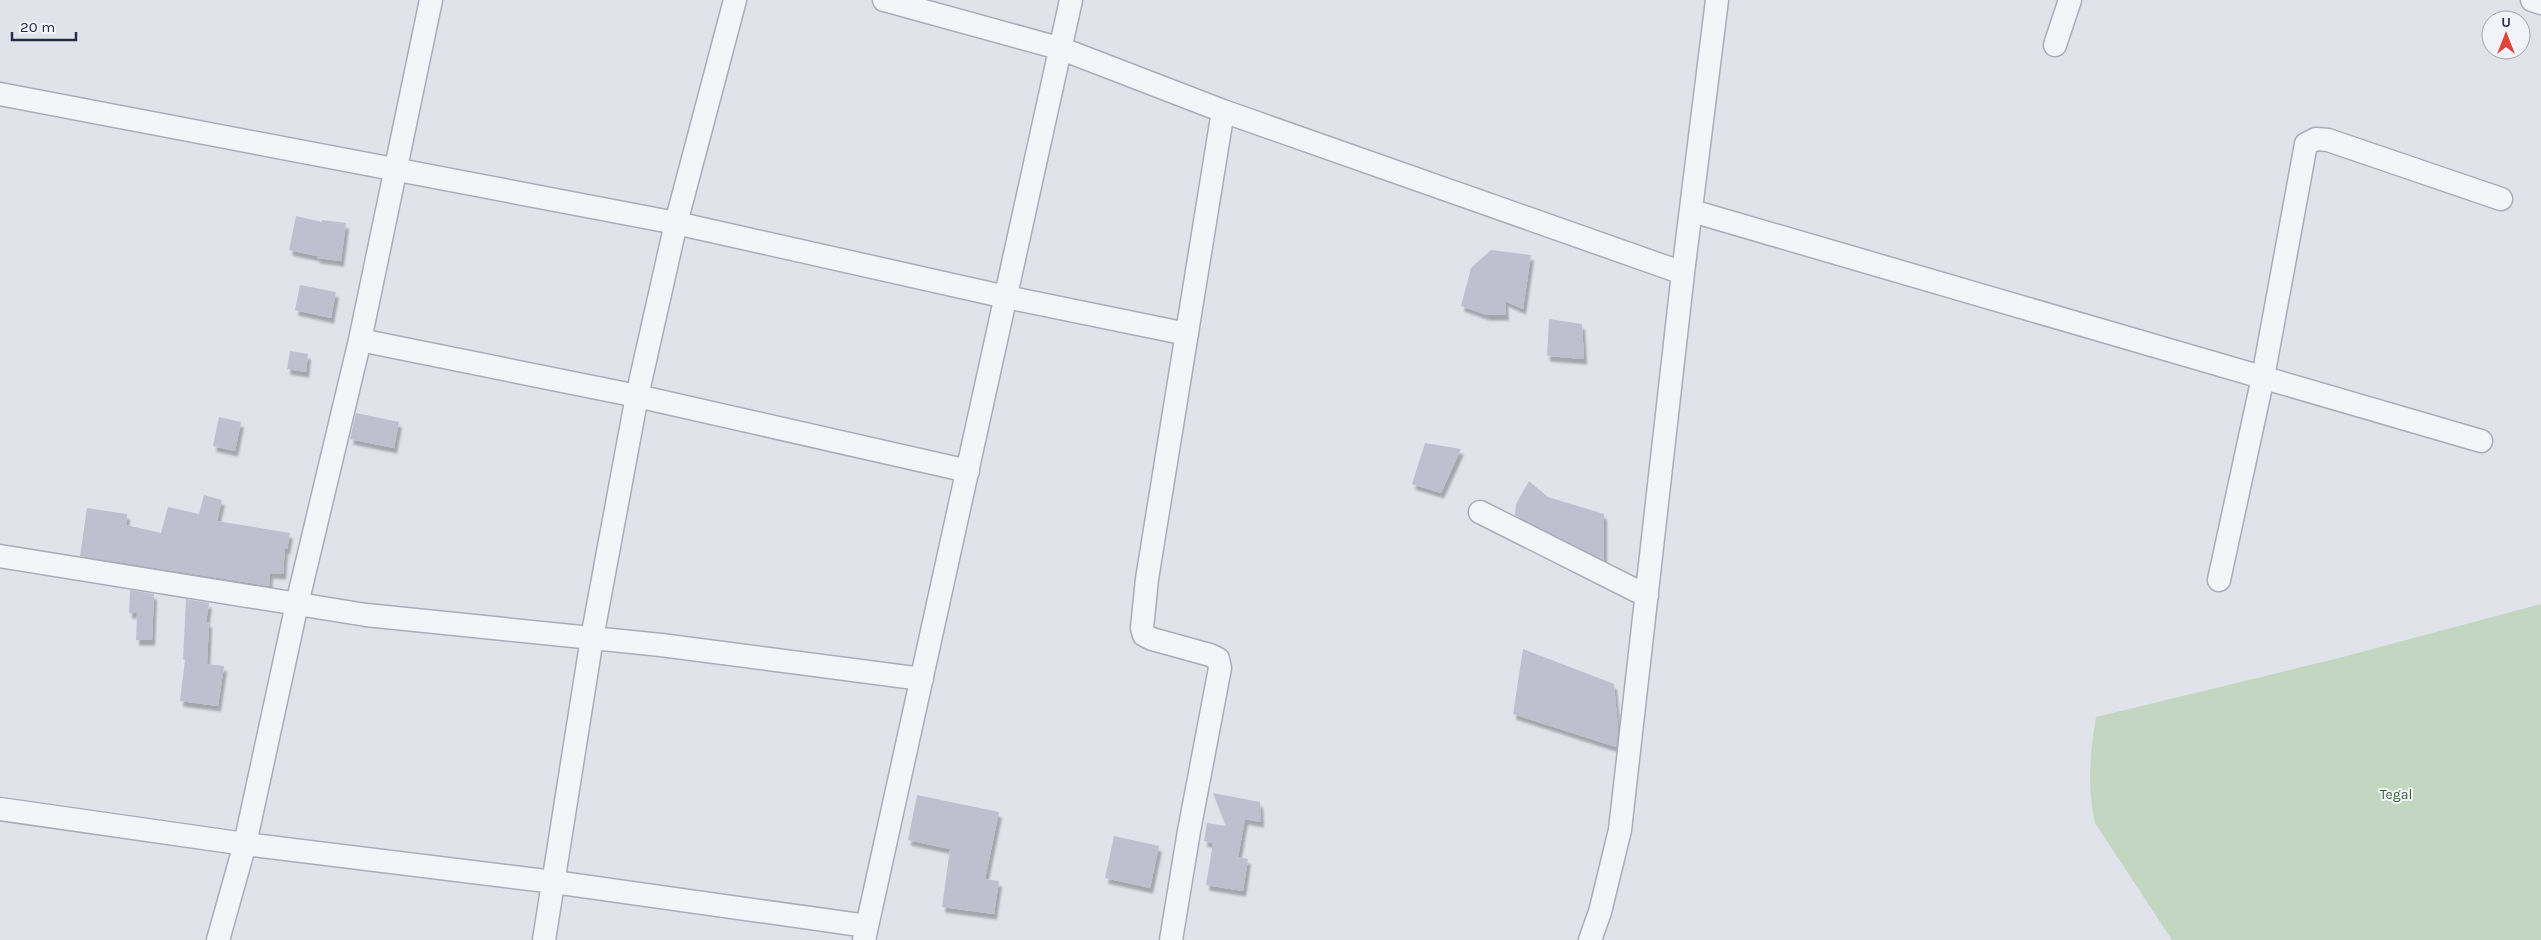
<svg xmlns="http://www.w3.org/2000/svg" width="2541" height="940" font-family="Karla,sans-serif">
  <defs>
    <filter id="shadow"><feDropShadow dx="3" dy="5.5" stdDeviation="1" flood-color="#0004"/></filter>
  </defs>
  <rect width="100%" height="100%" fill="#e1e3eb"/>
  <path fill="#c2d6c1" d="M2541 604V940H2172L2095 823C2087 787 2090 752 2096 717L2339 658Z"/>
  <path fill="#bec0cf" filter="url(#shadow)" d="M296 216 322 222V220L346 223 341 261 317 258V256L289 250Z
    M1491 250 1531 255 1523 309 1505 301 1506 315H1487L1461 306 1471 268Z
    M300 285 336 292 331 318 295 310Z
    M1549 319 1582 324 1584 359 1547 356Z
    M290 351 308 354 306 372 287 369Z
    M356 413 399 422 394 448 350 439Z
    M219 417 241 422 235 451 213 446Z
    M1425 443 1461 449 1441 493 1412 484Z
    M1529 481 1548 497 1604 514V560L1515 515 1516 504Z
    M204 495 222 500 217 521 290 533 287 549 285 548 283 574 270 573 269 586 80 556 87 508 127 514 126 525 161 533 168 507 199 514Z
    M130 590 154 594 152 640H136L137 613H129Z
    M186 599 209 603 206 622H209L207 664 224 666 218 706 180 701 185 660 183 659Z
    M1523 649 1614 684 1618 730 1616 747 1513 714Z
    M1213 793 1260 802 1261 822 1245 819 1238 857 1248 859 1243 891 1206 885 1213 843 1204 841 1207 823 1226 826Z
    M917 795 999 812 985 879 999 881 994 914 942 907 950 849 908 840Z
    M1114 836 1159 846 1150 888 1105 878Z"/>
  <g fill="none" stroke-linecap="round" stroke-linejoin="round">
    <g stroke="#a9acb9" stroke-width="25">
      <path id="street" d="M884 0 1062 49 1223 111 1683 273
        M2532 0 2541 3
        M2055 45 2070 0
        M0 94 676 223 1006 297 1187 334
        M1692 211 2481 441
        M360 340 637 396 968 471
        M1480 512 1647 596
        M0 556 366 615 661 645 922 679
        M2219 580 2263 377 2306 144 2316 139 2328 140 2501 199
        M0 809 245 844 554 882 867 926
        M218 940 245 844 297 604 360 340 431 0
        M544 940 592 638 637 396 676 223 735 0
        M864 940 1071 0
        M1171 940 1189 831 1220 668 1218 659 1210 655 1152 639 1144 635 1142 628 1147 579 1223 111
        M1590 940 1600 912 1620 830 1683 273 1717 0"/>
    </g>
    <use href="#street" stroke="#f4f5f9" stroke-width="22"/>
  </g>
  <g text-anchor="middle" stroke-width="4" stroke-linejoin="round" paint-order="stroke">
    <g font-size="14" fill="#336334" stroke="#f1f3f8">
      <text x="2396" y="799">Tegal</text>
    </g>
  </g>
  <g transform="translate(2506 35)"><circle r="24" fill="#f1f3f8" stroke="#a0a3b0"/>
  <path d="M0-4L9 19L0 12L-9 19Z" fill="#de4439"/>
  <text y="-8" font-size="14" font-weight="bold" text-anchor="middle" fill="#272b45">U</text>
  </g>
  <path d="M12 32v8h64v-8" fill="none" stroke="#272b45" stroke-width="2.5"/>
  <text x="20" y="32" font-size="15" fill="#272b45" stroke="#f1f3f8" stroke-width="4" paint-order="stroke">20 m</text>
</svg>
